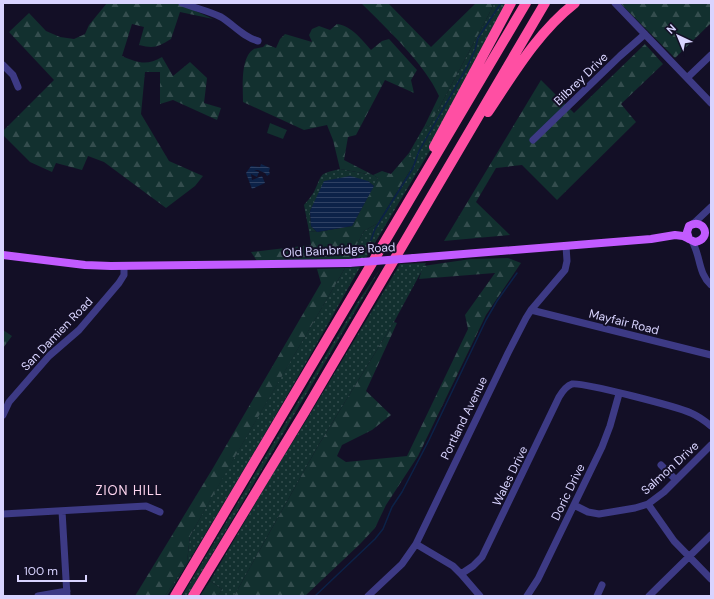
<svg xmlns="http://www.w3.org/2000/svg" width="714" height="599" font-family="'DM Sans',sans-serif">
  <defs>
    <pattern id="grass-dots" width="8" height="8" patternUnits="userSpaceOnUse"><rect width="8" height="8" fill="#12302f"/><path d="M2 2h.1M6 6h.1" fill="none" stroke="#344d4e" stroke-width="1.8" stroke-linecap="round"/></pattern>
    <pattern id="forest-firs" width="22" height="20" patternUnits="userSpaceOnUse"><rect width="22" height="20" fill="#12302f"/><path d="M5 1l3.5 6h-7zM16 11l3.5 6h-7z" fill="#344d4e"/></pattern>
    <pattern id="water-rules" width="6" height="5" patternUnits="userSpaceOnUse"><rect width="6" height="5" fill="#0c2248"/><path d="M0 2.5h6" fill="none" stroke="#2f4163"/></pattern>
  </defs>
  <rect width="100%" height="100%" fill="#130f26"/>
  <path fill="url(#grass-dots)" d="M494 3H509L441 132 366 258 351 259 357 244 364 231 378 223 415 162 409 153 425 125 429 127 490 12Z
    M340 169 373 175 378 178 374 186 368 181 319 193 310 211 311 226 317 232 309 231 304 205C307 201 311 197 314 192 323 174 317 174 340 169Z
    M426 263 394 322 318 446 234 596H218L222 589 210 581 272 475 307 419 400 264Z
    M360 267C300 375 238 481 173 587L167 596H165L187 562 190 536 228 468 345 268Z
    M380 269 195 583 187 596H182L357 303Z"/>
  <path fill="url(#forest-firs)" d="M107 3H178L213 19 180 12 171 39C158 47 154 49 139 45L144 27 132 24 122 56C138 63 147 66 162 57L173 76 190 62 207 78 204 103 221 108 217 120 173 100 160 104V72H145L141 114 169 161 203 176 195 186 166 208 104 162 88 156 82 170 56 163 52 172 30 162 3 135V131L54 80 9 32 29 13 46 31 60 37 74 39 85 34 89 25Z
    M361 3H388L431 47 476 3H494L490 12 429 127 425 125 439 96C425 64 386 28 361 3Z
    M620 3H711V23L675 58Z
    M337 24C352 26 362 40 371 50L382 41 389 39 417 70 411 80 414 93 385 80 356 135 348 137 344 160 373 175 382 171 391 174 409 153 415 162 378 223 364 231 357 244 351 259 257 261 251 252 311 245 309 231 317 232 352 226 378 178 373 175 340 169 333 140 327 125 304 130 243 102C243 88 240 57 254 49 256 48 260 48 263 47L266 44 276 48 280 39 285 34 312 42 309 35 312 29 319 26 330 30Z
    M645 44 663 64 621 104 636 122 557 200 522 165 496 168 476 202 510 235 444 241 541 80 574 113Z
    M508 258 521 263 486 315 418 456 386 505 375 528 360 544 305 596H234L318 446 394 322 397 323 366 391 391 415 372 430 342 445 337 456 346 462 407 456 468 329 465 315 495 273 419 279 423 266 471 259Z
    M345 268 233 460 190 536 187 562 165 596H135L213 468 321 283 317 269Z
    M3 330 12 336 3 348Z
    M210 581 222 589 218 596H200Z"/>
  <path fill="#12302f" d="M270 123 287 130 283 139 267 133Z"/>
  <path fill="url(#water-rules)" d="M261 164 270 168 269 171 270 174 267 176 265 173 258 170H254L259 172 257 177 251 174 252 180 262 176 265 183 252 189 246 173 251 166 260 167Z
    M350 176 368 181 374 186 352 226 317 232 311 226 310 211 324 181Z"/>
  <g fill="none" stroke-linecap="round" stroke-linejoin="round">
    <path stroke="#0c2248" stroke-width="1.5" d="M371 240 375 229 413 168 419 151 467 67 475 50 478 38 501 3
      M315 596 375 539 383 529 392 507 402 492 429 440 486 320 497 301 517 273"/>
    <path stroke="#3d3a85" stroke-width="7" d="M182 3C195 8 209 11 221 17 234 25 243 37 258 41
      M615 3 711 103
      M3 65 13 75 18 87
      M687 78 711 55
      M533 140 620 56 645 34
      M693 224 711 207
      M692 241C701 257 698 273 711 285
      M531 310 711 355
      M3 415 9 402 49 356 79 330 119 283 124 275V267
      M661 465 676 480
      M648 504 674 541 711 579
      M574 505 588 512 599 514 635 508 648 504 664 492 711 445
      M62 511 67 596
      M3 514 146 506 160 512
      M416 544 453 566 461 574 480 596
      M461 574 473 566 482 557 559 397C562 392 566 386 572 384 583 382 678 407 691 413 698 416 705 421 711 426
      M38 596 67 591
      M368 596 402 564 416 544 508 353 526 318 531 310 565 270 567 261 566 246
      M527 596 538 579 602 447 610 426 619 394
      M597 596 602 585
      M649 596 711 535"/>
    <path stroke="#c25bff" stroke-width="8" d="M3 255 85 265 111 266 349 263
      M414 258 651 239 675 235 683 236 695 242C713 239 704 217 689 226L687 232 689 239"/>
    <path stroke="#ff4fa3" stroke-width="10" d="M488 112C514 73 538 32 575 3
      M434 147 511 3
      M175 596 526 3
      M193 596 304 413 545 3"/>
    <path stroke="#c25bff" stroke-width="8" d="M349 263 414 258"/>
  </g>
  <g text-anchor="middle" stroke-width="4" stroke-linejoin="round" paint-order="stroke">
    <g font-size="12" fill="#d9d4ff" stroke="#130f26">
      <text transform="translate(581 79) rotate(-44)" y="4">Bilbrey Drive</text>
      <text transform="translate(339 250) rotate(-3)" y="4">Old Bainbridge Road</text>
      <text transform="translate(624 322) rotate(14)" y="4">Mayfair Road</text>
      <text transform="translate(57 334) rotate(-46)" y="4">San Damien Road</text>
      <text transform="translate(464 418) rotate(-64)" y="4">Portland Avenue</text>
      <text transform="translate(670 468) rotate(-42)" y="4">Salmon Drive</text>
      <text transform="translate(510 476) rotate(-64)" y="4">Wales Drive</text>
      <text transform="translate(568 492) rotate(-64)" y="4">Doric Drive</text>
    </g>
    <g font-size="13" letter-spacing="1" fill="#ffd6f0" stroke="#130f26">
      <text x="129" y="495">ZION HILL</text>
    </g>
  </g>
  <rect width="714" height="599" fill="none" stroke="#d9d4ff" stroke-width="8"/>
  <g transform="translate(678 36) rotate(316)" stroke="#130f26" stroke-width="3" paint-order="stroke">
  <path d="M0-3L7 15L0 10L-7 15Z" fill="#d9d4ff"/>
  <text y="-6" font-size="11" font-weight="bold" text-anchor="middle" fill="#d9d4ff">N</text>
  </g>
  <path d="M18 575v6h68v-6" fill="none" stroke="#d9d4ff" stroke-width="2"/>
  <text x="24" y="575" font-size="12" fill="#d9d4ff" stroke="#130f26" stroke-width="3" paint-order="stroke">100 m</text>
</svg>
